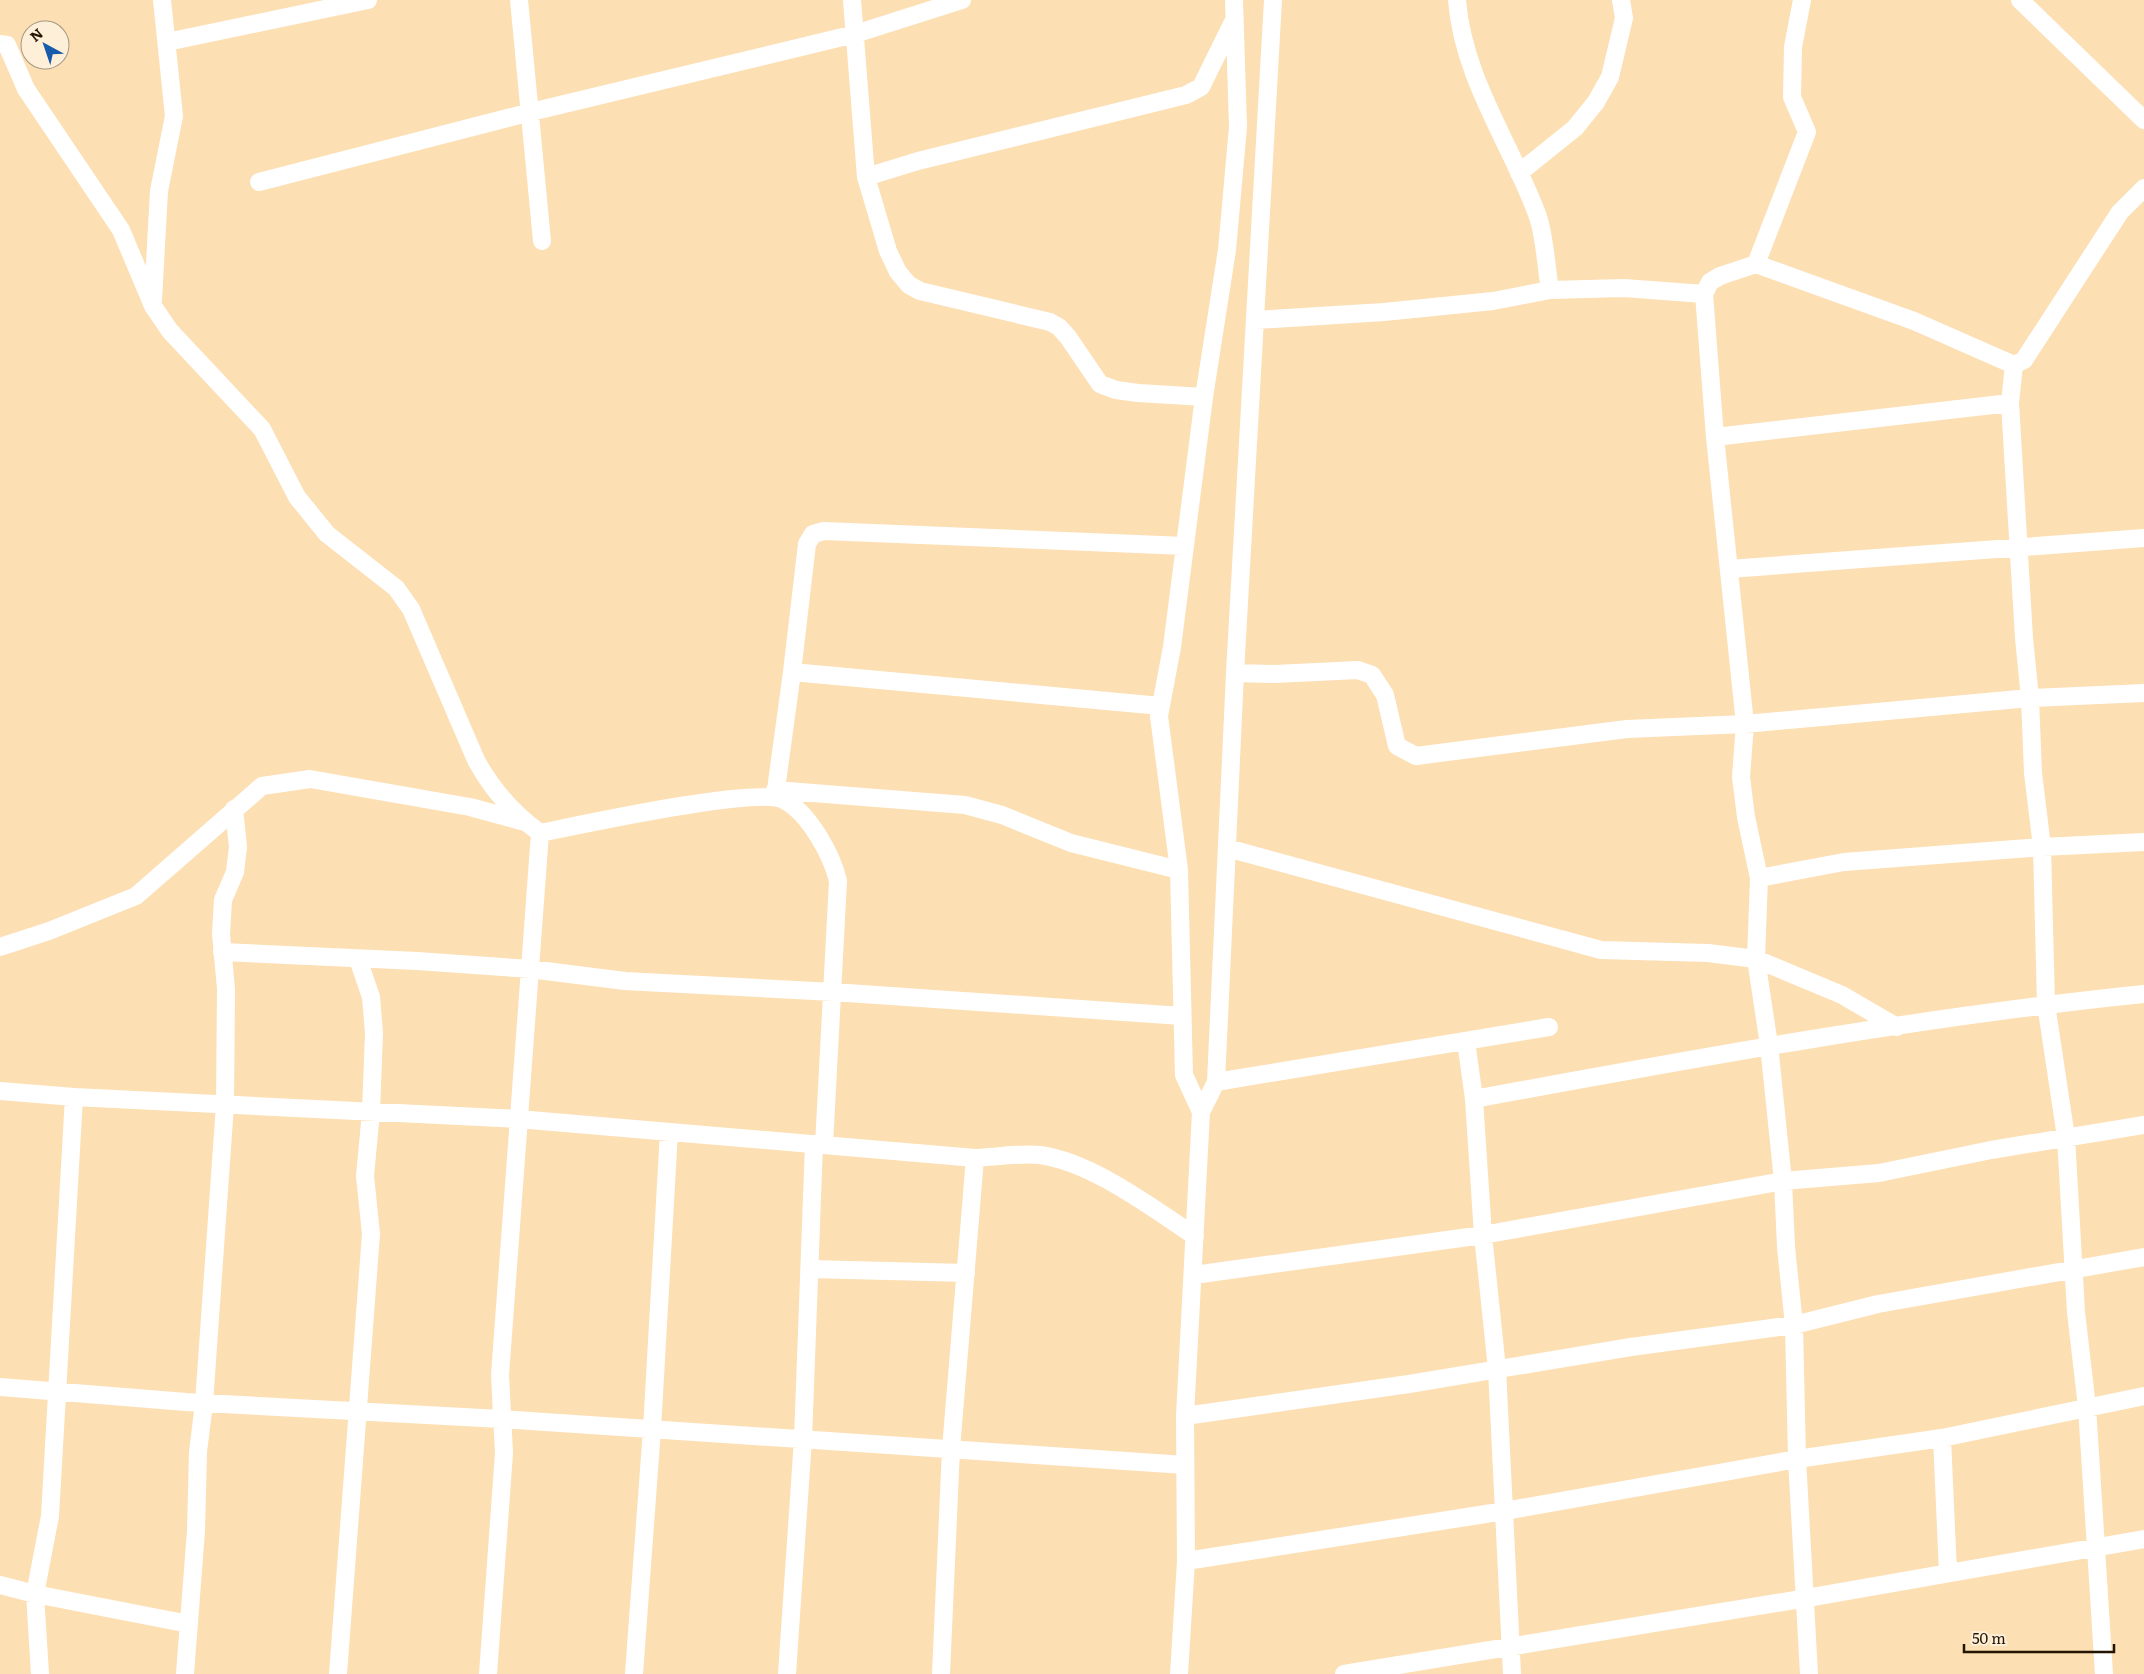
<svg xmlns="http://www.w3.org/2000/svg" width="2144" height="1674" font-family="Literata,serif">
  <rect width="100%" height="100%" fill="#fddfb4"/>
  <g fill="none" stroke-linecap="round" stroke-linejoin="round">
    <path stroke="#fff" stroke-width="18" d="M519 0 542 241
      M852 0 866 177 888 251 898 272 909 285 920 291 1050 322 1059 327 1068 337 1100 384 1116 390 1138 393 1204 397
      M1457 0C1463 78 1510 142 1537 214 1545 235 1546 267 1550 290
      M2020 0 2144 120
      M167 42 368 0
      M0 44 7 45 26 89 121 230 153 306 170 331 262 429 297 497 327 534 396 588 411 609 476 760C491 788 514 814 540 833 580 825 757 786 784 800 809 813 832 855 838 881L824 1145
      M1519 173 1575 128 1596 102 1610 77 1624 18 1621 0
      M866 177 918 161 1186 95 1201 87 1233 22
      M259 182 531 112 855 34 962 0
      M1756 264 1807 132 1792 97 1793 47 1802 0
      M153 300 159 191 174 116 162 0
      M1256 320 1384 312 1493 301 1550 290 1624 288 1704 294
      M2014 365 2010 403 2024 638 2030 698 2033 773 2042 847 2046 1004 2066 1137 2076 1312 2087 1407 2104 1674
      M1715 437 2010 403
      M1729 569 2144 538
      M792 672 1161 706
      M1235 673 1275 674 1358 670 1372 675 1385 695 1397 746 1416 756 1627 729 1745 724 2030 698 2144 693
      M775 790 965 805 1002 815 1071 843 1179 870
      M775 797 792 672 807 544 813 534 824 531 1185 546
      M1227 848 1601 950 1708 953 1756 959 1842 995 1897 1027
      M1759 878 1844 862 2042 847 2144 842
      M0 947 49 931 136 896 262 786 310 779 470 807 525 822
      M222 952 417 961 530 969 625 981 833 992 1182 1016
      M1466 1041 1474 1099
      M1216 1082 1549 1027
      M0 1091 74 1097 518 1119 975 1158C996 1157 1020 1153 1040 1155 1092 1162 1152 1208 1195 1236
      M1201 1112 1184 1075 1179 870 1159 716 1172 647 1204 397 1227 250 1238 127 1234 0
      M810 1269 966 1273
      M1194 1275 1483 1235 1783 1181 1879 1173 1991 1150 2144 1125
      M0 1387 186 1402 501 1419 1185 1465
      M1185 1416 1409 1384 1631 1347 1794 1325 1878 1304 2144 1257
      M1942 1438 1948 1573
      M1186 1561 1505 1511 1797 1459 1942 1438 2144 1396
      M0 1585 35 1594 189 1624
      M40 1674 35 1594 50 1516 74 1097
      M185 1674 196 1531 198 1452 204 1403 225 1105 226 989 221 934 223 900 235 872 238 847 234 809
      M338 1674 371 1234 365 1176 371 1112 374 1033 371 997 358 959
      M488 1674 504 1453 500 1375 540 833
      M634 1674 652 1429 669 1132
      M787 1674 803 1439 814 1144
      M941 1674 951 1449 975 1158
      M1179 1674 1186 1561 1185 1416 1201 1112 1216 1082 1235 673 1273 0
      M1344 1674 1807 1598 2144 1539
      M1512 1674 1497 1369 1483 1235 1474 1099C1696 1058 1919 1017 2144 994
      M1809 1674 1797 1459 1794 1325 1786 1247 1783 1181 1769 1045 1756 959 1759 878 1746 817 1741 777 1745 724 1715 437 1704 294 1710 282 1720 276 1756 264 1914 321 2014 365 2024 360 2120 212 2144 188"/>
  </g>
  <g transform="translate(45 45) rotate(320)"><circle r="24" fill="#feefd9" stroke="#a69883"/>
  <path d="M0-4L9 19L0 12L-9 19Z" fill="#175bab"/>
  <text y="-8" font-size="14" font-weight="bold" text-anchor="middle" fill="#231502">N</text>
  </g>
  <path d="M1964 1644v8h150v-8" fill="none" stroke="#231502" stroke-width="2.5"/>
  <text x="1972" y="1644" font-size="15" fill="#231502" stroke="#feefd9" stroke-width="4" paint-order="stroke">50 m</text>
</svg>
